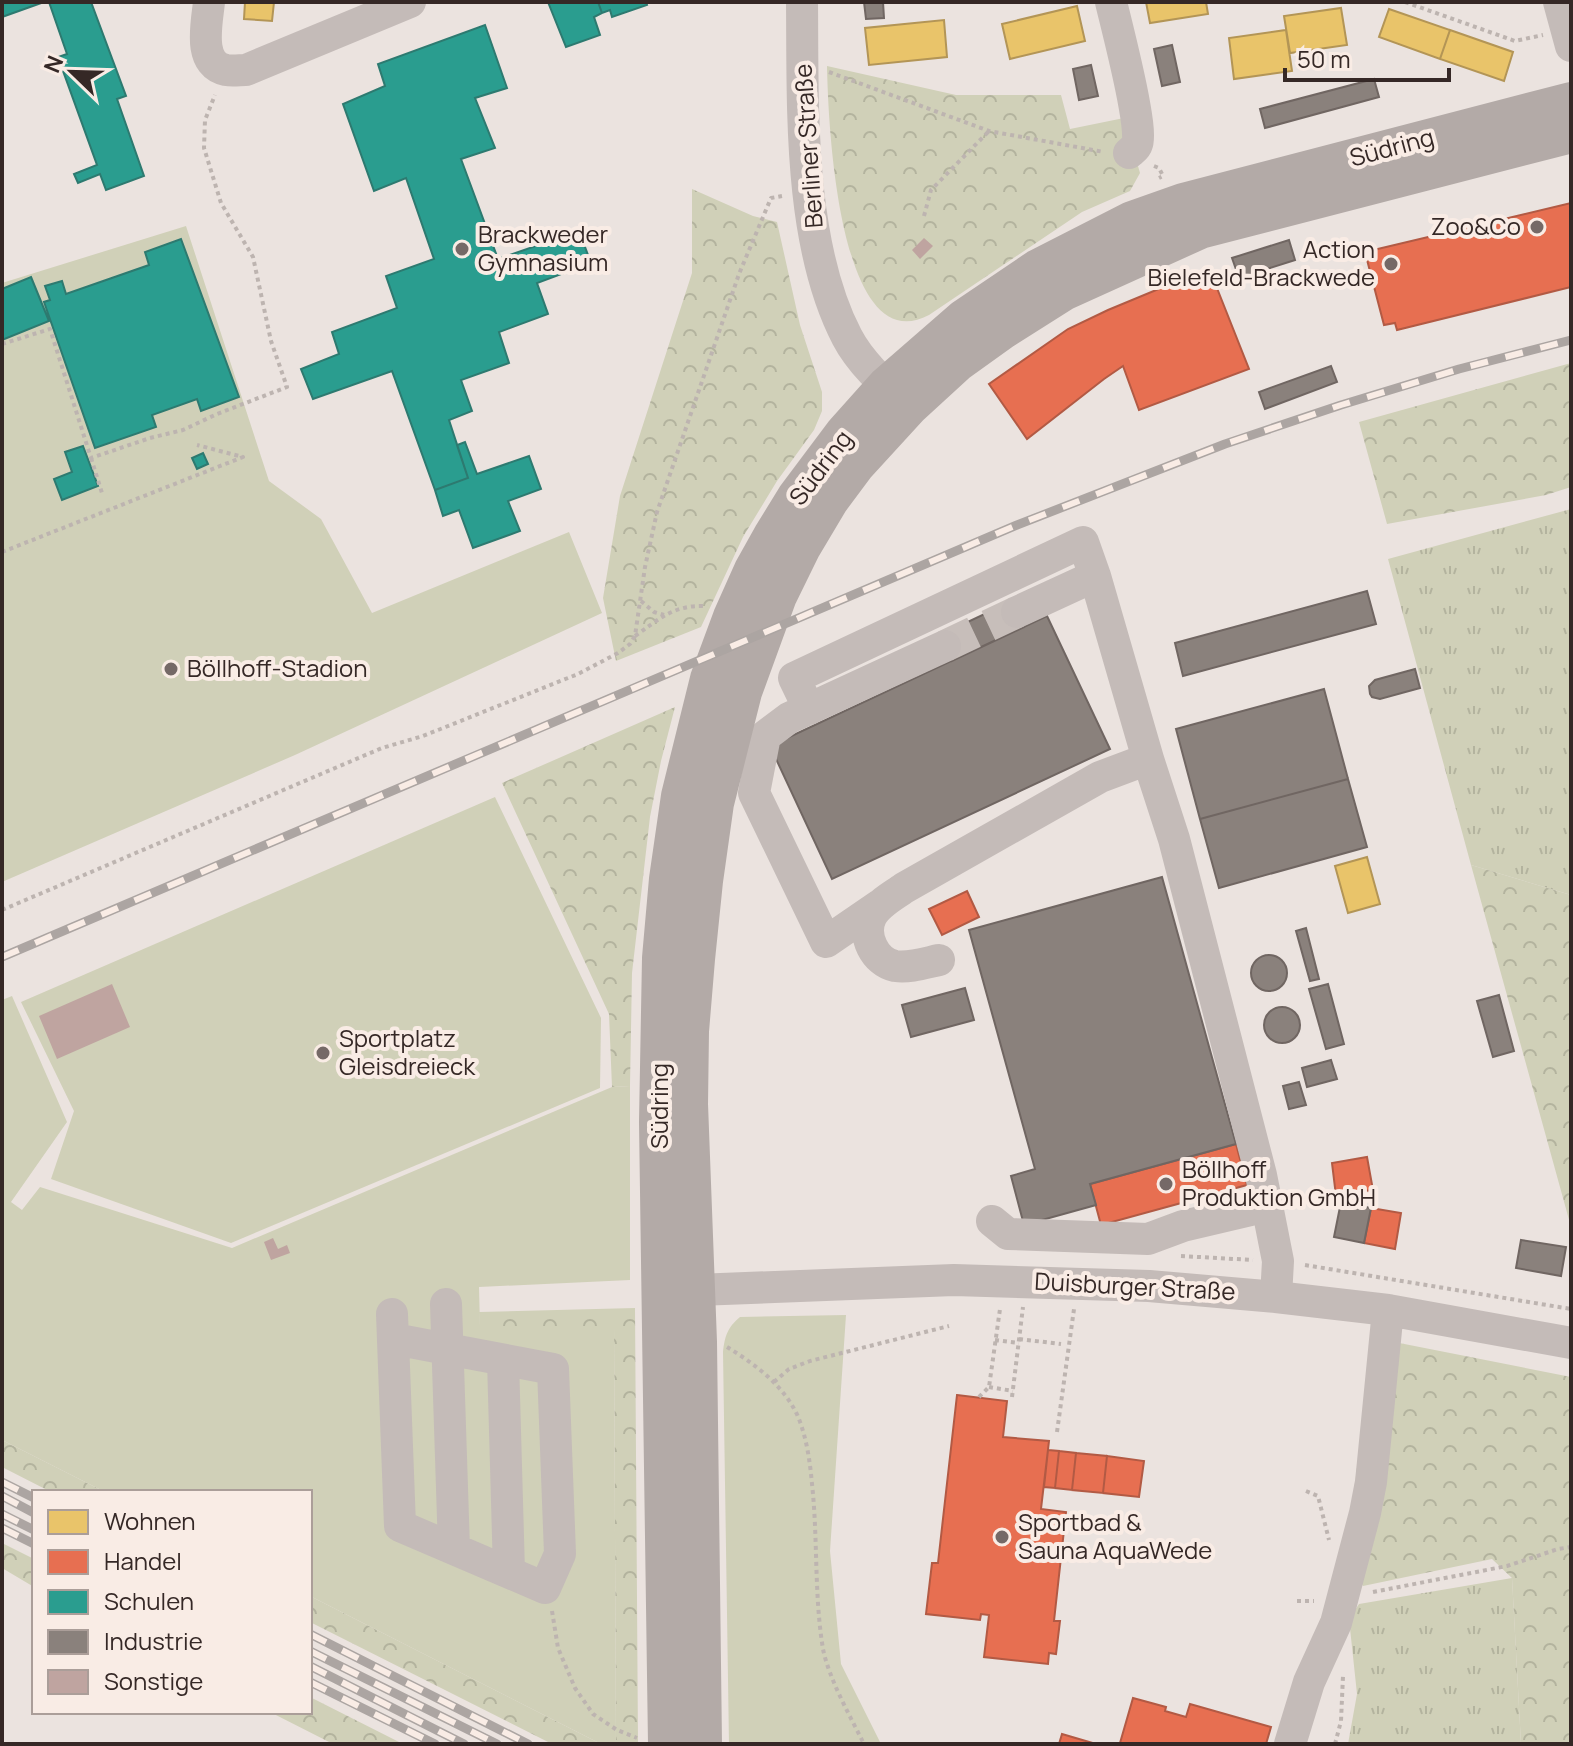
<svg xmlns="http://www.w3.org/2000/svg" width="1573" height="1746" font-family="Manrope,sans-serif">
  <defs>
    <pattern id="grass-tufts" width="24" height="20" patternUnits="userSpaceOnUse" patternTransform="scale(2)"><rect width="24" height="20" fill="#d0d0b8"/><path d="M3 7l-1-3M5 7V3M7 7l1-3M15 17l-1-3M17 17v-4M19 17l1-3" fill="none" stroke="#b3b39e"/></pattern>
    <pattern id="forest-crowns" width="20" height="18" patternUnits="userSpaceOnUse" patternTransform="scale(2)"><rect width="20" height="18" fill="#d0d0b8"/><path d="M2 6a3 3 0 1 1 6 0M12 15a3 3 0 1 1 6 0" fill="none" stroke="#b3b39e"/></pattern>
  </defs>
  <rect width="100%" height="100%" fill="#ebe3df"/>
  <path fill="url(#grass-tufts)" d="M1571 509V895L1471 865 1388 559Z
    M1512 1578 1521 1744H1348L1357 1694 1349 1619 1359 1604Z"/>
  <path fill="url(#forest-crowns)" d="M827 66 956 95H1061L1070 129 1124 118 1140 173 1130 191 1082 212 929 315C837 364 828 114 827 66Z
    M692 189 753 216 777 222 800 325 822 392V411L814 430 777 481 743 537 701 627 616 661 603 598 620 496 692 273Z
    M1571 363V487L1546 495 1387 524 1359 422Z
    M675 707 661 761 650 817 632 973 630 1086 612 1087 609 1014 502 783Z
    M1471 865 1571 895V1227Z
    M635 1308 638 1744H616L614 1326H480L479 1312Z
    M1374 1338 1571 1377V1744H1521L1512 1578 1492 1559 1363 1586 1345 1559Z
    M2 1440 105 1492H51L2 1467Z
    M2 1543 34 1559V1587L2 1568Z
    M310 1596 601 1744H552L310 1622Z
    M310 1697 403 1744H333L270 1712H310Z"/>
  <path fill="#d0d0b8" d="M186 226 269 481 321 519 372 613 569 532 602 613 295 755 2 882V283Z
    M495 797 601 1018 600 1088 231 1243 51 1179 74 1111 21 1002Z
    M12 996 67 1122 11 1202 22 1210 40 1187 232 1248 612 1087 630 1086V1280L479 1287 480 1326H614L616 1744H601L310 1596V1492H105L2 1440V1000Z
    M846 1315 830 1551 841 1664 881 1744H729L723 1352C725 1336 727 1328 740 1317Z"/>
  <path fill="#e9c46a" stroke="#b39556" stroke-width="2" d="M245 2H274L272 21 244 19Z
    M1146 2H1206L1208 14 1150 23Z
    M1077 6 1085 41 1010 59 1002 24Z
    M1341 8 1347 45 1290 53 1284 16Z
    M1389 9 1450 30 1440 59 1379 37Z
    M944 20 947 57 869 65 865 28Z
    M1286 30 1292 71 1234 79 1229 38Z
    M1450 30 1513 52 1504 81 1440 59Z
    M1367 857 1380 904 1348 913 1335 866Z"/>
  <path fill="#e76f51" stroke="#b25a44" stroke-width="2" d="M1571 203V287L1397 330 1395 323 1384 325 1365 252Z
    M1209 268 1249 369 1139 410 1123 366 1104 379 1027 439 989 384 1068 329 1108 310Z
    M967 891 979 917 942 935 929 909Z
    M1236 1144 1247 1185 1101 1225 1090 1184Z
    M1367 1157 1373 1190 1364 1191 1361 1206 1341 1202 1340 1204H1337L1332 1163Z
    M1371 1208 1401 1213 1395 1249 1364 1243Z
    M957 1395 1007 1401 1003 1437 1049 1441 1041 1509 1066 1512 1054 1621H1060L1056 1654 1049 1653 1048 1664 984 1657 989 1615 981 1614 980 1620 926 1614 932 1563H938Z
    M1048 1450 1059 1451 1055 1488 1044 1487Z
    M1059 1451 1076 1453 1072 1490 1055 1488Z
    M1076 1453 1107 1456 1103 1493 1072 1490Z
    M1107 1456 1144 1461 1139 1497 1103 1493Z
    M1133 1698 1166 1707 1165 1711 1186 1717 1190 1704 1271 1727 1266 1744 1120 1743Z
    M1062 1734 1096 1744H1059Z"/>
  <path fill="#2a9d8f" stroke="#2d7a70" stroke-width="2" d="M2 2H44L2 17Z
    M49 2H91L126 96 117 99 144 176 106 190 100 174 78 183 74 174 97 165 58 57 67 54Z
    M548 2H598L602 13 594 17 600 35 566 47Z
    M598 2H646L647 5 612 17 610 10 602 13Z
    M485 25 507 88 475 98 495 148 461 159 498 259 579 231 591 263 537 283 548 314 499 332 509 363 461 380 472 411 449 420 468 478 435 490 392 371 313 399 301 369 339 354 332 332 397 308 386 276 434 259 406 178 374 191 343 104 385 86 378 64Z
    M181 239 239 397 201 411 197 399 152 415 156 427 95 448 44 302 50 300 45 286 62 281 66 294 149 265 145 252Z
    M31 277 49 321 2 340V289Z
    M465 442 477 474 529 456 541 489 508 501 520 531 473 548 459 510 443 516 435 490 468 478 457 445Z
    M83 446 98 486 62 500 54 479 72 472 65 452Z
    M203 453 208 464 197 469 192 458Z"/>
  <path fill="#8a817c" stroke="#706662" stroke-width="2" d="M864 2H883L884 18 866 19Z
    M1172 45 1180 82 1162 86 1154 49Z
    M1091 65 1098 96 1079 100 1073 69Z
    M1374 79 1379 97 1265 128 1260 109Z
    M1289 240 1295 260 1239 278 1232 258Z
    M1331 366 1337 382 1265 409 1259 392Z
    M1367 591 1376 624 1183 676 1175 643Z
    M1012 601 1024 627 952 661 940 635Z
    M1047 616 1110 749 832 879 770 746Z
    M1415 669 1420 688 1380 699 1372 697 1370 694 1369 686 1375 680Z
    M1324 689 1348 779 1200 819 1176 729Z
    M1348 779 1367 847 1219 888 1200 819Z
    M1162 877 1236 1144 1090 1184 1096 1205 1024 1225 1011 1176 1035 1169 969 930Z
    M1306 928 1319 979 1310 981 1296 931Z
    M1251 973a18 18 0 1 1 36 0a18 18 0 1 1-36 0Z
    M1328 984 1344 1044 1326 1049 1309 989Z
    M965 988 974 1020 911 1037 902 1005Z
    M1499 995 1514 1051 1493 1057 1477 1001Z
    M1264 1025a18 18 0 1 1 36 0a18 18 0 1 1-36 0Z
    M1331 1060 1337 1079 1307 1087 1302 1068Z
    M1299 1082 1306 1105 1289 1109 1283 1086Z
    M1341 1202 1371 1208 1364 1243 1334 1237Z
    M1521 1240 1566 1247 1561 1276 1516 1268Z"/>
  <path fill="#bfa4a0" d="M924 238 933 246 920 259 912 250Z
    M112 984 130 1027 57 1059 39 1016Z
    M273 1238 278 1249 287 1245 290 1253 271 1260 264 1242Z"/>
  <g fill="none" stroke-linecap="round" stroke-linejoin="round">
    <path stroke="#c7beba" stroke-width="32" stroke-dasharray="32 16" stroke-linecap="butt" d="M945 646 1017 612"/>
    <path stroke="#bdb4b0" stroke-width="4" stroke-dasharray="4 4" stroke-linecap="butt" d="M1405 2 1515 41 1543 35
      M829 72 989 131 1104 152
      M1154 166 1159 168 1163 176 1159 178
      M924 216 931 190 989 131
      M2 344 50 329 91 458 150 438 183 430 217 414 287 387 271 341 253 257 221 203 204 148 205 120 215 95
      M91 458 102 493
      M2 552 243 457 197 445
      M641 601 654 612 664 615
      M635 636C659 619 674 605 704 606
      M2 910 382 748 423 736 578 674 618 653 630 644 635 636 645 567 657 512 739 274 771 198 782 196
      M1181 1256 1253 1260
      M1305 1265 1571 1309
      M1019 1339 1061 1344
      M995 1340 1019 1343
      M727 1347C755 1364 786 1387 799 1419 807 1440 810 1462 812 1484 818 1539 814 1595 823 1649 829 1679 850 1716 864 1744
      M774 1382 789 1369 810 1361 949 1326
      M989 1387 1013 1391
      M979 1397 989 1387 1000 1309
      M1012 1397 1023 1307
      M1057 1432 1074 1309
      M1306 1491 1318 1496 1329 1540
      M1373 1592 1507 1566 1558 1549 1571 1547
      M1297 1601H1314
      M552 1611 558 1648 575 1688 593 1714 617 1730 637 1738
      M1335 1744 1341 1721 1343 1676"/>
    <path stroke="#c4bbb8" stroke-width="32" d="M209 2C207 23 197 64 226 70 232 71 240 70 246 70L410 2
      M802 2C803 106 798 243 847 337 860 362 883 383 903 401
      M1111 2C1116 23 1144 130 1137 144 1136 148 1132 150 1129 153
      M1559 2 1571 46
      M1017 612 1095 576 1148 759 1174 839 1261 1175 1278 1261 1276 1297
      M809 709 794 678 1083 542 1095 576
      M880 905 826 942 754 793 765 736 789 718 945 646
      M939 960C925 963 910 968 895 966 875 962 862 936 871 917 877 904 893 896 904 888L1100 777 1148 759
      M992 1221 1008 1234 1148 1239 1183 1226 1268 1206
      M671 1291 954 1280 1149 1286 1276 1297 1388 1310 1571 1343
      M446 1304 454 1549
      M392 1314 400 1526 545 1588 560 1554 553 1369 394 1339
      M503 1360 509 1572
      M1290 1744 1309 1682 1336 1623 1365 1513 1371 1482 1388 1310"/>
    <path stroke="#b3aaa7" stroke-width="40" d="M668 1744 659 1122 662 958 669 879 681 796 710 679 733 617 754 570 773 536 797 497 845 433 887 386 964 319 1038 269 1132 221 1183 203 1571 102
      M702 1744 697 1342 688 1104 689 1031 695 959 703 881 714 803 742 692 777 596 801 547 829 500 855 465 909 406 957 362 1003 329 1063 291 1200 229 1571 133"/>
    <g stroke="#aca5a2" stroke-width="9">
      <path id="rail" d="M2 957 1017 525 1225 444 1341 405 1459 369 1571 340
        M2 1482 34 1498
        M2 1496 34 1513
        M2 1514 34 1530
        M2 1528 34 1544
        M310 1634 528 1744
        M310 1651 497 1744
        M310 1666 464 1744
        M310 1682 435 1744"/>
    </g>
    <use href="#rail" stroke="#f9ece5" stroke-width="6" stroke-dasharray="18" stroke-linecap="butt"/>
  </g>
  <g fill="#756967" stroke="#f9ece5" stroke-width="3">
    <circle cx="1537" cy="227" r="8"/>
    <circle cx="462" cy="249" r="8"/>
    <circle cx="1391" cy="264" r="8"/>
    <circle cx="171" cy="669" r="8"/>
    <circle cx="323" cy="1053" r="8"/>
    <circle cx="1166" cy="1184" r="8"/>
    <circle cx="1002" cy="1537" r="8"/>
  </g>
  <g text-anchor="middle" stroke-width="8" stroke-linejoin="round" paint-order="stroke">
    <g font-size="24" fill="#352826" stroke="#f9ece5">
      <text transform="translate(809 146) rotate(-94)" y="8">Berliner Straße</text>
      <text transform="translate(1392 148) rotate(-15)" y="8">Südring</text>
      <text transform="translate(821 468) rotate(-53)" y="8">Südring</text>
      <text transform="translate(660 1106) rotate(-90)" y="8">Südring</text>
      <text transform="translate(1135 1287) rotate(3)" y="8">Duisburger Straße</text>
    </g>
    <g font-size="24" fill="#352826" stroke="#f9ece5" text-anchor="start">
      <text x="1521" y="235" text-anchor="end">Zoo&amp;Co</text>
      <text x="478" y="243">Brackweder<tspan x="478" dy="28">Gymnasium</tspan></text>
      <text x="1375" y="258" text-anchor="end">Action<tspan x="1375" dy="28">Bielefeld-Brackwede</tspan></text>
      <text x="187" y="677">Böllhoff-Stadion</text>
      <text x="339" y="1047">Sportplatz<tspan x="339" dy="28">Gleisdreieck</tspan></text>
      <text x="1182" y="1178">Böllhoff<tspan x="1182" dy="28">Produktion GmbH</tspan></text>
      <text x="1018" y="1531">Sportbad &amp;<tspan x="1018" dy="28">Sauna AquaWede</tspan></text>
    </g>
  </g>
  <rect width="1573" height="1746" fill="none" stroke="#352826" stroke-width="8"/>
  <rect x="32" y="1490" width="280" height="224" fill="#f9ece5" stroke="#ab9e99" stroke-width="2"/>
  <rect x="48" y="1510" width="40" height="24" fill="#e9c46a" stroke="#ab9e99" stroke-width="2"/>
  <text x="104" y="1530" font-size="24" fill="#352826">Wohnen</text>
  <rect x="48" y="1550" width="40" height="24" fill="#e76f51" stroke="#ab9e99" stroke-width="2"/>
  <text x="104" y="1570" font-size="24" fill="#352826">Handel</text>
  <rect x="48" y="1590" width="40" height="24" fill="#2a9d8f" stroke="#ab9e99" stroke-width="2"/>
  <text x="104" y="1610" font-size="24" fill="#352826">Schulen</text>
  <rect x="48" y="1630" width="40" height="24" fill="#8a817c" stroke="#ab9e99" stroke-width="2"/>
  <text x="104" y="1650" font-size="24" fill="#352826">Industrie</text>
  <rect x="48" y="1670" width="40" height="24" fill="#bfa4a0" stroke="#ab9e99" stroke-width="2"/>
  <text x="104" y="1690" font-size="24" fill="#352826">Sonstige</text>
  <g transform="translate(72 72) rotate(293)" stroke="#f9ece5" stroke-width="6" paint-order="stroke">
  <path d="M0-6L14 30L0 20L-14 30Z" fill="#352826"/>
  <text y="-12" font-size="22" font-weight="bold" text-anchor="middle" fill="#352826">N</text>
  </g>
  <path d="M1285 68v12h164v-12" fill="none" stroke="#352826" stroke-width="4"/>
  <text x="1297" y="68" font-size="24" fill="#352826" stroke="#f9ece5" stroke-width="6" paint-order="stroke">50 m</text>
</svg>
